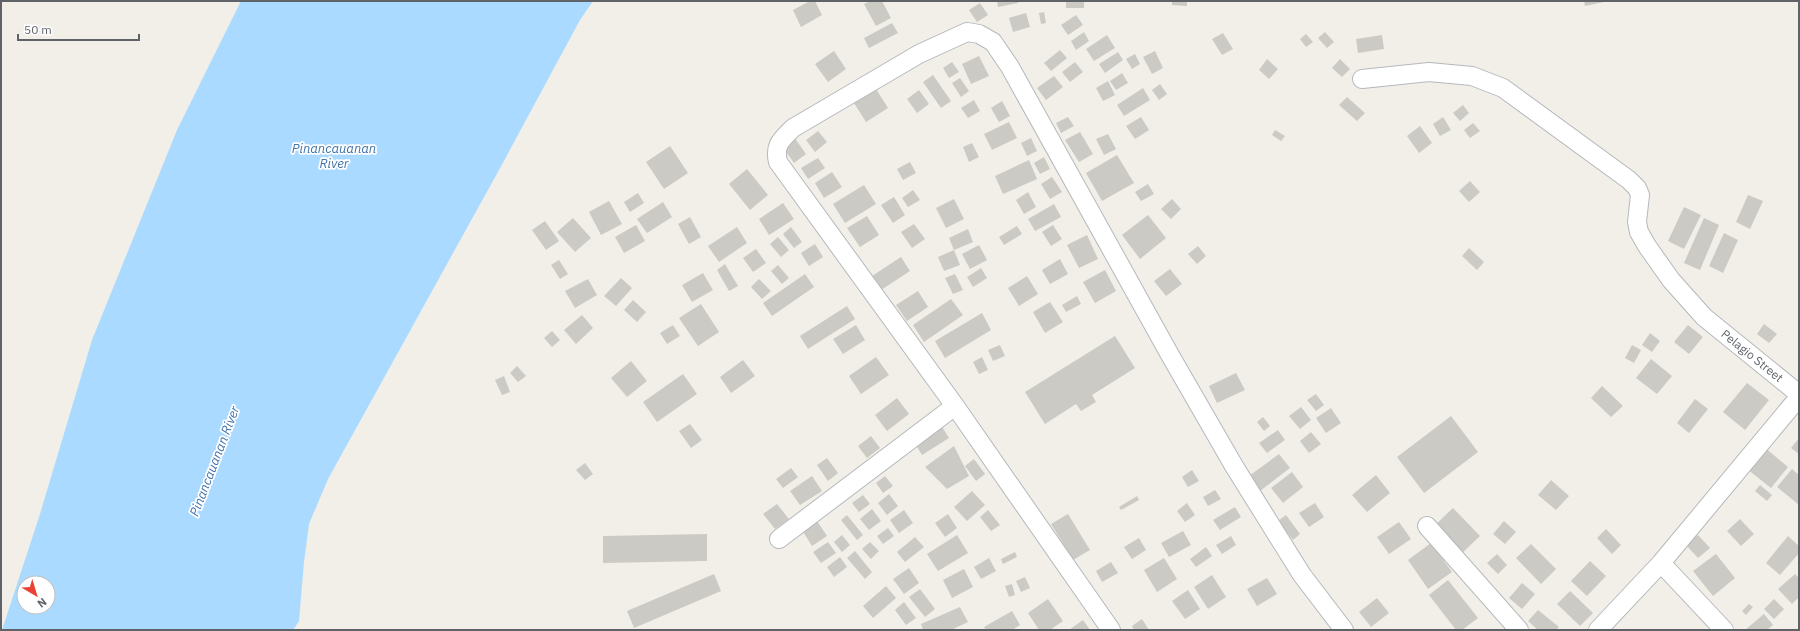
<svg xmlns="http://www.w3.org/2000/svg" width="1800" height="631" font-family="'IBM Plex Sans',sans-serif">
  <rect width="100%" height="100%" fill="#f1efe8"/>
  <path fill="#aadaff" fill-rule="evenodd" d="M241 1H593L580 20 499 170 328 479 309 524 304 562 299 621 293 630H2L40 514 92 340 177 130ZM24 583H48V607H24Z"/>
  <path fill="#cccac5" d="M810 1H815L822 15 801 27 793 10Z
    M870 1H882L891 18 876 26 864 4Z
    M997 1H1018V3L998 7Z
    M1066 1H1084V8H1066Z
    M1172 1H1187V6L1172 5Z
    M1584 1H1604V2L1585 6Z
    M980 3 988 15 977 22 969 10Z
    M1044 12 1046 23 1041 24 1039 13Z
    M1026 13 1030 27 1013 32 1009 18Z
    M1076 15 1083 25 1068 35 1061 25Z
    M892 23 898 33 869 48 864 38Z
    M1084 32 1089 41 1076 50 1071 41Z
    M1325 32 1334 42 1327 48 1318 38Z
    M1223 33 1233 49 1222 55 1212 39Z
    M1306 34 1313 42 1306 47 1300 39Z
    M1107 35 1115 48 1094 61 1086 49Z
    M1382 35 1384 49 1358 53 1356 39Z
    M1060 50 1067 58 1051 71 1044 63Z
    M834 51 846 69 828 82 815 64Z
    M1155 51 1163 68 1152 74 1143 57Z
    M1118 52 1123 60 1105 73 1099 64Z
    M1135 54 1140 64 1132 69 1126 59Z
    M979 56 989 76 971 84 962 64Z
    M1267 59 1278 69 1269 79 1259 70Z
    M1340 59 1350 69 1342 77 1332 68Z
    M952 62 959 72 949 78 943 68Z
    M1075 62 1083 72 1070 82 1062 72Z
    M1122 73 1128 83 1116 90 1110 81Z
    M933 75 951 101 941 108 923 82Z
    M1054 76 1063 87 1046 100 1037 88Z
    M960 78 969 91 961 97 952 83Z
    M1108 81 1115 95 1103 101 1096 88Z
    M1160 84 1167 94 1159 100 1152 90Z
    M1143 88 1150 100 1124 116 1117 105Z
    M876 89 888 108 866 122 854 103Z
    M919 90 929 104 917 113 907 99Z
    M1347 97 1365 113 1357 121 1339 105Z
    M974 100 980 111 968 118 961 108Z
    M1002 101 1010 116 999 122 991 108Z
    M1463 105 1469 113 1460 121 1453 113Z
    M1068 117 1074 126 1061 133 1056 123Z
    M1141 117 1149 130 1135 139 1126 126Z
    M1443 117 1451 130 1440 136 1433 124Z
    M1009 122 1017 138 992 150 984 134Z
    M1473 123 1480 131 1470 138 1464 130Z
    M1420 126 1432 143 1419 153 1407 136Z
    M1275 130 1285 136 1281 141 1272 135Z
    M818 131 827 142 815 152 806 140Z
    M1080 132 1093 154 1079 162 1065 140Z
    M1108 134 1116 149 1104 155 1096 139Z
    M794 137 806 154 794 163 782 146Z
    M1031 138 1037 151 1027 156 1021 143Z
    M972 143 979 157 969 162 963 147Z
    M670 146 688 173 664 189 646 162Z
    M1117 155 1134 183 1102 201 1086 173Z
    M1044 157 1050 169 1040 174 1034 163Z
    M818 158 825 168 808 179 801 168Z
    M1029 160 1037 179 1003 194 995 176Z
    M910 162 916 173 903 180 897 169Z
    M747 169 768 195 750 210 729 184Z
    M832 172 842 187 824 198 815 183Z
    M1052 177 1062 192 1050 199 1041 184Z
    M1470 181 1480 192 1469 202 1459 191Z
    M1148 184 1154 194 1141 201 1135 192Z
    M864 185 876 204 845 223 833 204Z
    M913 190 920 200 908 207 902 198Z
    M1028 192 1036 207 1024 214 1016 200Z
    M638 193 644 203 630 212 624 202Z
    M1748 195 1763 201 1750 229 1736 222Z
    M894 197 905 215 893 223 881 205Z
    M954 199 964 219 946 228 936 208Z
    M1172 199 1181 209 1171 219 1161 209Z
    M609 201 622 224 601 235 589 212Z
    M663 202 672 217 647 233 637 219Z
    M783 203 794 219 769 235 759 219Z
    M1054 204 1061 217 1035 231 1028 219Z
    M1684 207 1701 215 1684 249 1668 241Z
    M1148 215 1166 238 1140 259 1122 235Z
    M867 216 879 235 860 247 847 228Z
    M690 217 701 237 689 244 678 224Z
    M573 218 591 238 575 252 557 232Z
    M1704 218 1719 225 1700 270 1684 263Z
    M545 221 559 241 546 250 532 230Z
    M914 224 925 239 912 248 901 232Z
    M636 225 645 241 624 253 615 237Z
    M1053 225 1062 239 1051 246 1042 232Z
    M1017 226 1022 234 1004 245 999 237Z
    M737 227 747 243 719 262 708 246Z
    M791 227 802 242 794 248 783 234Z
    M968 229 973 242 954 250 960 265 944 271 938 257 954 250 949 238Z
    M1724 233 1738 240 1723 273 1709 266Z
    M1087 235 1098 259 1079 268 1067 245Z
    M778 237 789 250 781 257 770 244Z
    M815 244 823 257 809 266 801 253Z
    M979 245 987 260 970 269 962 254Z
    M1198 246 1206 256 1197 264 1188 254Z
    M1469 248 1484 262 1477 270 1462 256Z
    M756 249 766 263 753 272 743 258Z
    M901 257 910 271 881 290 872 276Z
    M1060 259 1068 274 1050 284 1042 270Z
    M559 260 568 274 560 279 551 265Z
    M725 264 738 286 729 291 717 270Z
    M778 265 789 278 782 284 771 271Z
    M981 268 987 278 973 287 967 277Z
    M1170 269 1182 284 1166 296 1154 281Z
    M1105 270 1116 291 1095 303 1083 282Z
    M703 273 713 290 692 302 682 285Z
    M805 274 814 287 772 316 763 303Z
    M955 274 963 290 953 294 945 278Z
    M1027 276 1038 294 1019 306 1008 288Z
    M621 278 632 288 616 306 604 296Z
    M588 279 597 295 575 308 565 291Z
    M759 279 771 291 762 299 751 287Z
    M918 291 928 307 907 321 896 305Z
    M1077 296 1081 304 1066 312 1062 305Z
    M951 299 963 315 924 342 913 325Z
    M633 300 646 312 637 322 624 310Z
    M1050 302 1063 322 1045 333 1033 312Z
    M701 304 719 332 698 346 679 318Z
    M847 306 855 319 808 349 800 336Z
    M982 313 991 330 945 358 935 341Z
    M582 315 593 328 576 344 564 330Z
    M1764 324 1777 334 1769 343 1757 334Z
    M673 325 680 336 667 344 660 333Z
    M856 325 865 340 843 354 833 339Z
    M1688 325 1703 337 1689 354 1674 342Z
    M552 331 560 340 552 347 544 338Z
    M1650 333 1660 341 1652 352 1642 345Z
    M1115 336 1135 368 1092 395 1096 402 1081 411 1076 404 1045 424 1025 392Z
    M1000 345 1005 356 993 361 988 350Z
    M1632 345 1641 350 1634 363 1625 358Z
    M876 357 889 375 861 394 849 376Z
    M982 357 988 370 979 374 973 362Z
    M1651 359 1672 376 1657 394 1636 378Z
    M743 360 755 376 731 393 720 377Z
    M631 361 647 381 627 397 611 378Z
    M517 366 526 376 518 382 510 373Z
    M1236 373 1245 390 1217 403 1209 386Z
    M683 374 697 394 657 422 643 402Z
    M504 376 510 392 502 395 495 380Z
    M1747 383 1769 400 1745 430 1723 412Z
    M1602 386 1623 406 1611 417 1591 398Z
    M1316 394 1324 405 1316 411 1307 400Z
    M897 398 909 414 887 431 875 415Z
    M1695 399 1708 409 1689 433 1677 423Z
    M1301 407 1311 420 1300 429 1289 416Z
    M1331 408 1341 423 1326 433 1316 418Z
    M1451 416 1478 452 1424 493 1397 457Z
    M1263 417 1270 426 1264 431 1257 422Z
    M690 424 702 440 691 448 679 431Z
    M941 425 949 438 922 455 914 442Z
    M1278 430 1285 440 1267 453 1259 443Z
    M1311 432 1321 444 1309 453 1300 441Z
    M871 436 880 448 867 458 858 446Z
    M1799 438V454L1791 448Z
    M954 446 969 476 947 489 925 467Z
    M1764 447 1788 467 1771 488 1747 469Z
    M1279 454 1290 468 1260 491 1249 476Z
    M827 458 838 473 828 481 817 465Z
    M974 459 985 474 976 481 965 466Z
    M585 463 593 474 585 480 576 470Z
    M791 468 798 477 783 488 776 479Z
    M1792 469 1799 475V505L1777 487Z
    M1192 470 1199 481 1188 487 1182 477Z
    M1292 472 1303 487 1283 503 1271 488Z
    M1376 475 1390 493 1367 512 1352 495Z
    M812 476 822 491 800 505 790 491Z
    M885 476 893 486 883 493 876 483Z
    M1551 480 1569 496 1556 510 1538 495Z
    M1760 485 1772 495 1767 501 1755 491Z
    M1215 490 1221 499 1208 506 1203 497Z
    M972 491 985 505 967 521 954 507Z
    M889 494 898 506 887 515 878 503Z
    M863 495 870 504 859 512 852 503Z
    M1137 496 1139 500 1121 510 1119 507Z
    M1187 503 1195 515 1185 522 1177 511Z
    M1315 503 1324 517 1309 527 1299 513Z
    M777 504 789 519 775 529 763 514Z
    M1235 507 1241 517 1220 530 1213 520Z
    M1453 508 1480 536 1460 555 1433 527Z
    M872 509 881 521 869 530 860 519Z
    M904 510 913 523 899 533 890 520Z
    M988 510 1000 525 991 531 980 517Z
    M948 514 957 528 945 537 935 523Z
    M1068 514 1090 550 1073 560 1051 524Z
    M847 515 863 535 857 540 841 520Z
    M1286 515 1300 534 1293 540 1278 521Z
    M815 518 827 536 812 546 800 527Z
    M1740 519 1754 534 1741 546 1727 531Z
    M1504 521 1516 532 1505 544 1493 534Z
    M1399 522 1411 539 1389 554 1377 537Z
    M888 528 894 536 883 544 877 536Z
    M1606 529 1621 545 1612 554 1597 538Z
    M1183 531 1191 545 1169 557 1161 543Z
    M707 534V561L603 563V536Z
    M842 535 850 545 842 552 834 542Z
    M957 535 968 553 938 571 927 554Z
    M1698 535 1710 548 1698 558 1686 545Z
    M1231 536 1236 545 1222 554 1216 545Z
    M1788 536 1799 546V553L1780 575 1766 563Z
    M915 537 924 547 905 562 897 552Z
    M1139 538 1146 550 1132 559 1124 547Z
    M828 542 836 553 821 563 813 552Z
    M870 542 879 551 871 559 862 549Z
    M1431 543 1452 572 1428 589 1408 560Z
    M1531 544 1556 569 1541 584 1516 558Z
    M1206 547 1212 556 1196 567 1190 559Z
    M855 551 872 572 865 579 847 558Z
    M1015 552 1017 557 1003 564 1001 559Z
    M1497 554 1507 565 1498 574 1487 563Z
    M1716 554 1735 578 1713 596 1693 571Z
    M840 557 847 567 834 577 827 567Z
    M989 558 996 571 981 579 974 567Z
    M1164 558 1177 579 1157 592 1144 570Z
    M1590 561 1606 576 1587 596 1571 581Z
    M1111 562 1118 573 1102 582 1096 571Z
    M909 568 919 583 904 594 893 579Z
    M964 569 973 587 952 598 943 580Z
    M714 574 721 591 634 628 627 611Z
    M1795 574 1799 578V597L1792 604 1778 589Z
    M1212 575 1226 597 1208 609 1194 587Z
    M1025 577 1030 588 1021 592 1016 581Z
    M1267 578 1277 594 1257 606 1247 589Z
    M1448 580 1478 618 1462 630H1456L1429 595Z
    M1522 583 1535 594 1522 609 1509 598Z
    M1012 584 1015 595 1009 597 1005 586Z
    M886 586 896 598 873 618 863 606Z
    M920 589 935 609 925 617 909 597Z
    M1188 590 1200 609 1185 619 1172 601Z
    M1570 591 1593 613 1580 626 1557 604Z
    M1377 598 1389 613 1371 627 1359 612Z
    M1048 599 1063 621 1050 630H1039L1028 613Z
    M1774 599 1784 609 1774 619 1764 609Z
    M904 602 916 618 906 625 895 610Z
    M1749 604 1753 607 1746 615 1742 611Z
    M960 607 968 622 951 630H923L921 624Z
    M1538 610 1559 627 1556 630H1538L1528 621Z
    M1012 611 1020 625 1012 630H986L984 627Z
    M1764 614 1773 625 1767 630H1745Z
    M1142 619 1149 630H1134L1132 626Z
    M1083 620 1090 630H1069Z"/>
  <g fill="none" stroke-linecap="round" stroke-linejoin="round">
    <g stroke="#b5b8bc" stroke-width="20">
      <path id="minor" d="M1362 79 1429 72 1472 76 1503 88 1629 180 1637 188 1640 195 1637 222 1639 232 1647 246 1671 280 1704 317 1799 394
        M1427 526 1519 630
        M779 539 955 406
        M1661 563 1724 630
        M1111 630 955 406 778 162C774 145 781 140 793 128L919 54 967 32 979 34 993 42 1010 67 1170 355 1234 466 1302 575 1344 630
        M1598 630 1661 563 1799 397"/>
    </g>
    <use href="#minor" stroke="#fff" stroke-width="18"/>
  </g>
  <g text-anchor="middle" stroke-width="3.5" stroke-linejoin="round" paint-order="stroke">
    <g font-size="12" fill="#5f6368" stroke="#fff">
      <text transform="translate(1752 356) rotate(39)" y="4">Pelagio Street</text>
    </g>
    <g font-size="13" font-style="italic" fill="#4174aa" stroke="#fff">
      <text x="334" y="153">Pinancauanan<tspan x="334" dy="15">River</tspan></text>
      <text transform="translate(214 461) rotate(-69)" y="5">Pinancauanan River</text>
    </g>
  </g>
  <rect width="1800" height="631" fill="none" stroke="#5f6368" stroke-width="4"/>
  <g transform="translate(36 595) rotate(142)"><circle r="19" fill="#ffffff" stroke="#bfc1c3"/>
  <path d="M0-3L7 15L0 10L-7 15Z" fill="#ea4335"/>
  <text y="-6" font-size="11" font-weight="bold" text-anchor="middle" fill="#5f6368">N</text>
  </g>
  <path d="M18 34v6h121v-6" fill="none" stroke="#5f6368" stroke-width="2"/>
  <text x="24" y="34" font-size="12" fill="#5f6368" stroke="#ffffff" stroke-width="3" paint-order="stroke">50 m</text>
</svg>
